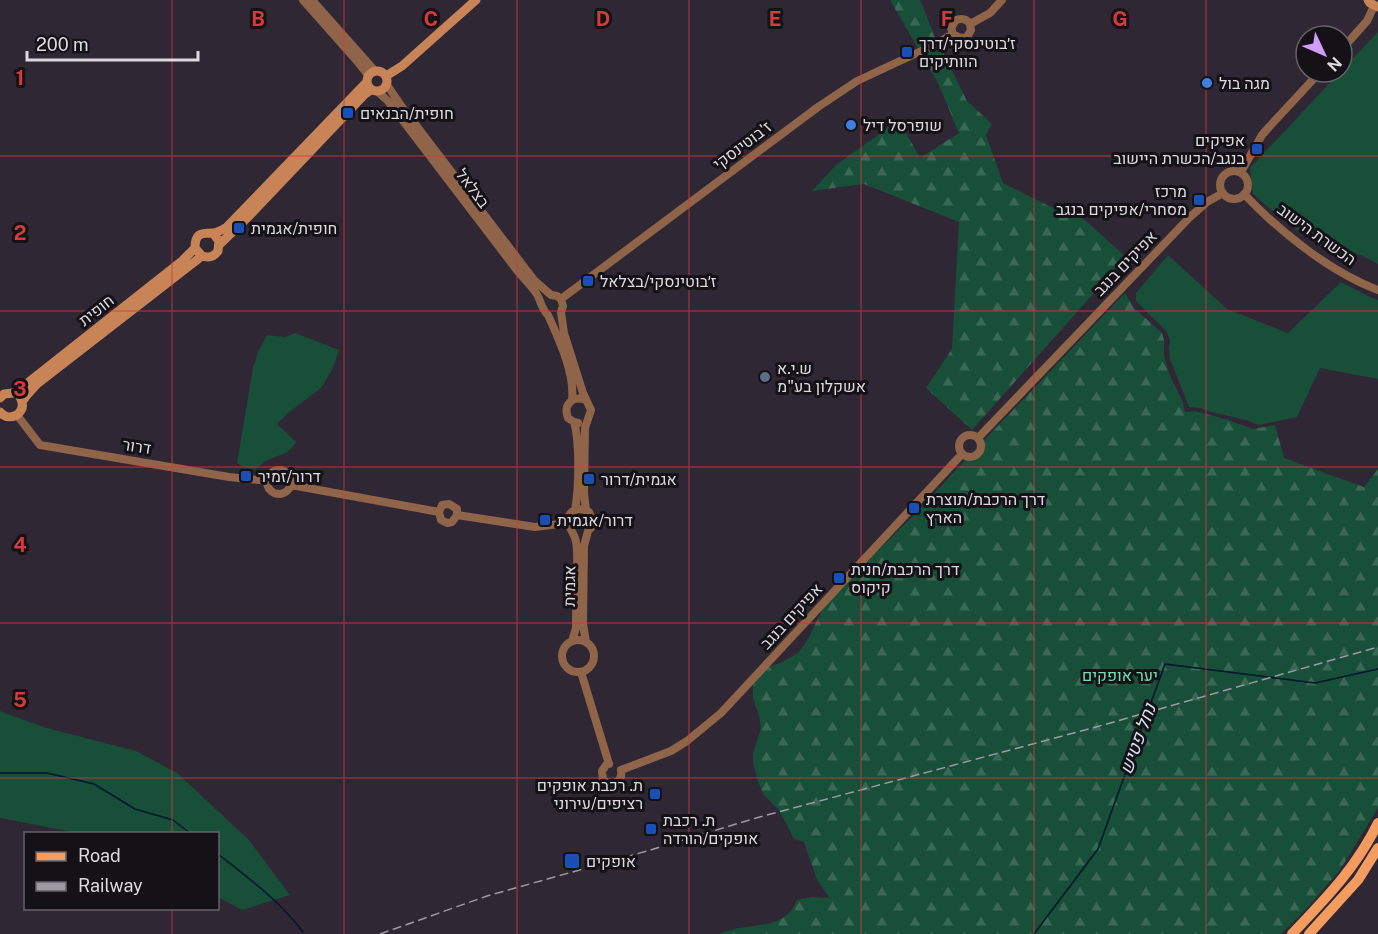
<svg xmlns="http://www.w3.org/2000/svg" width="1378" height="934" font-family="'Public Sans',Heebo,sans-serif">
  <defs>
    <pattern id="forest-firs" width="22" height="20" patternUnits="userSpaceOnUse" patternTransform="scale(1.5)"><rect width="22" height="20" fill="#184f39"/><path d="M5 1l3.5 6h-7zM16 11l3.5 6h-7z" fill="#396855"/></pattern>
  </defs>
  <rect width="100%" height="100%" fill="#2f2733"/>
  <path fill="#184f39" d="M1378 32V264C1364 257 1347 245 1333 255L1283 220 1253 194 1250 168 1340 72H1342V70Z
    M1168 255 1227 309 1288 333 1341 282 1370 297 1378 300V379L1320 368 1297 417 1259 425 1246 420 1211 412 1200 408 1189 407 1170 359 1169 348 1170 342 1167 332 1136 301V293Z
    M295 333 339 350 332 370 321 388 288 413 277 424 296 442C286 457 282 453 268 460 263 462 260 466 256 469L243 467 237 463 253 368 258 352 267 335 285 337Z
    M0 711 43 727 136 751 177 773 249 840 290 895 242 910 218 897V834L78 833 0 818Z"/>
  <path fill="url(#forest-firs)" d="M890 0H920L933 32 967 101 992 124 986 135 1003 183 1051 207 1068 205 1126 257 972 430 926 388 952 349 959 222 864 184 812 191 836 165 899 120 920 158 959 133 938 83Z
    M1125 293 1134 308 1162 333 1164 340V355L1169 374 1182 400 1185 412 1195 411 1225 419 1253 429 1275 425 1284 458 1364 487 1378 469V808L1340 870 1306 909 1281 934H719C750 920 783 934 797 900L812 897 824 898 829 897 817 880 804 842 794 839 779 810 763 794 758 781 753 763V754L761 728 759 715 753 698V686L757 672 782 662 798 653 807 641 826 602 916 513 971 454Z"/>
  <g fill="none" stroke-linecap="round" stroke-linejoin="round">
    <path stroke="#00162d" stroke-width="1.5" d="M0 773H47L94 784 135 809 173 820 191 834
      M218 854C248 878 280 901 303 932
      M1034 934 1098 849 1165 664 1315 683 1378 669"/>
    <path stroke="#8f6448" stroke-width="8" d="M303 0 357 61 369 76
      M312 0 375 71
      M970 24 990 13 1002 0
      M953 34 951 28 956 20C962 18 967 19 970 24
      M953 34 960 38 967 37 971 30 970 24
      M1342 49 1367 21 1374 6
      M387 85 402 107 534 280 551 295 557 296 561 299
      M378 92 388 101 516 269C522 277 530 284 536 293 541 300 541 309 548 315 559 340 575 373 572 400
      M1220 185a14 14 0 1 1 28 0a14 14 0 1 1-28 0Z
      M1241 172 1262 135 1269 127 1320 72
      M1244 194C1279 231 1330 272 1378 290
      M561 299 818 107 857 81 934 45 953 34
      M561 299 563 306 561 312 564 333 583 393 591 410 585 428 584 493 586 510
      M17 415 40 445 229 477 268 481
      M574 422C580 443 579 488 575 510
      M578 423 574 422 568 418C563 405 572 395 586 400
      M959 446a11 11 0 1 1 22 0a11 11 0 1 1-22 0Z
      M978 438 1190 217 1207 202 1223 193
      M267 482a12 12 0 1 1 24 0a12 12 0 1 1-24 0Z
      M291 485 439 512
      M439 512 442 505 449 504 457 509V515
      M439 512 441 520 447 523 452 522 457 515
      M457 515 535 527 568 523
      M562 656a16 16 0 1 1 32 0a16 16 0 1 1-32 0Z
      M572 641 576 628C576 609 576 590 577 571 577 562 578 552 576 542 575 532 565 526 569 516 573 507 582 508 589 512L593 521 591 528 588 531 584 546 583 624 586 642
      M581 672 609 764
      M609 764 606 765 602 771 603 780C612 788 623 782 621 770
      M621 770 671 751 687 741 721 713 962 454"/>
    <path stroke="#c88456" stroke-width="9" d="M1368 0 1370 3 1378 7
      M367 81a10 10 0 1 1 20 0a10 10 0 1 1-20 0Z
      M386 76 402 66 476 0
      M213 233 219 241 218 251C214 257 209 258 202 256L195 248C195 234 200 233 212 233 217 233 222 230 227 227L367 82
      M220 244 251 214 365 94 371 90
      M0 398 4 394 13 393 25 385 182 261 195 248
      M22 402 27 395 37 384 202 256
      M0 412C5 418 10 418 17 415 23 410 24 404 20 397"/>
    <path stroke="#f49c60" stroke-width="10" d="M1292 934C1326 898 1356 868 1378 823
      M1309 934 1358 880 1378 848"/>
    <path stroke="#9f99a3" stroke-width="1.5" stroke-dasharray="9 4.5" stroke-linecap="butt" d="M380 934 487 896 647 851 756 818 1096 727 1378 647"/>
  </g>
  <path fill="none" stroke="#d73a3a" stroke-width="1.5" stroke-opacity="0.55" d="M172 0V834M344 0V934M517 0V934M689 0V934M861 0V934M1034 0V934M1206 0V934M0 156H1378M0 311H1378M0 467H1378M0 623H1378M0 778H1378M172 908V934"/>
  <g fill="#1a4fb4" stroke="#151217" stroke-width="2">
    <rect x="901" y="46" width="12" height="12" rx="3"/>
    <rect x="342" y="107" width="12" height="12" rx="3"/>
    <rect x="1251" y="143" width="12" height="12" rx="3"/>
    <rect x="1193" y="194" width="12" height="12" rx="3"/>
    <rect x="233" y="222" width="12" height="12" rx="3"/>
    <rect x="582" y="275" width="12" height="12" rx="3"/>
    <rect x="240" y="470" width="12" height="12" rx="3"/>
    <rect x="583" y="473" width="12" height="12" rx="3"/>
    <rect x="908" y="502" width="12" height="12" rx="3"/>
    <rect x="539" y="514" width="12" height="12" rx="3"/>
    <rect x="833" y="572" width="12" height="12" rx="3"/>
    <rect x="649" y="788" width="12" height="12" rx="3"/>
    <rect x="645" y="823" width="12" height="12" rx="3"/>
    <rect x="564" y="853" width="16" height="16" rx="3"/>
  </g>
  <g fill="#3f7fe0" stroke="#151217" stroke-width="2">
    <circle cx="1207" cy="83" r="6"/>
    <circle cx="851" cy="125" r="6"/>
  </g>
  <circle fill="#5c6f8a" stroke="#151217" stroke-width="2" cx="765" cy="377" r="6"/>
  <g text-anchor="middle" stroke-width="6" stroke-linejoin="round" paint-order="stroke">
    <g font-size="16" fill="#ded9e1" stroke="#151217" text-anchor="start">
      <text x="919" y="49">ז׳בוטינסקי/דרך<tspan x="919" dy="18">הוותיקים</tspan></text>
      <text x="1219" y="89">מגה בול</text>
      <text x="360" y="119">חופית/הבנאים</text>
      <text x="863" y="131">שופרסל דיל</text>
      <text x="1245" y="146" text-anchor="end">אפיקים<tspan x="1245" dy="18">בנגב/הכשרת היישוב</tspan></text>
      <text x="1187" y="197" text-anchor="end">מרכז<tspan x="1187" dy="18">מסחרי/אפיקים בנגב</tspan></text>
      <text x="251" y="234">חופית/אגמית</text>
      <text x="600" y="287">ז׳בוטינסקי/בצלאל</text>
      <text x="777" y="374">ש.י.א<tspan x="777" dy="18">אשקלון בע"מ</tspan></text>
      <text x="258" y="482">דרור/זמיר</text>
      <text x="601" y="485">אגמית/דרור</text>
      <text x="926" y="505">דרך הרכבת/תוצרת<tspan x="926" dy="18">הארץ</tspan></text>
      <text x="557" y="526">דרור/אגמית</text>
      <text x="851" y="575">דרך הרכבת/חנית<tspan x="851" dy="18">קיקוס</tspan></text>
      <text x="643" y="791" text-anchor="end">ת. רכבת אופקים<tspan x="643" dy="18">רציפים/עירוני</tspan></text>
      <text x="663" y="826">ת. רכבת<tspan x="663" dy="18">אופקים/הורדה</tspan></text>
      <text x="586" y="867">אופקים</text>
    </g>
    <g font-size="16" fill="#ded9e1" stroke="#151217">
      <text transform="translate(742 145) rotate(-37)" y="6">ז'בוטינסקי</text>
      <text transform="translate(473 188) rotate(53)" y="6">בצלאל</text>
      <text transform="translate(1317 234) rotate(36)" y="6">הכשרת הישוב</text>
      <text transform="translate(1125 263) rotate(-46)" y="6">אפיקים בנגב</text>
      <text transform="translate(96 310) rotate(-38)" y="6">חופית</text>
      <text transform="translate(137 446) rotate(9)" y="6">דרור</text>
      <text transform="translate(569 586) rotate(-89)" y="6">אגמית</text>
      <text transform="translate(791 616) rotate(-47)" y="6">אפיקים בנגב</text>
    </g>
    <g font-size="16" fill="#72e1b2" stroke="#151217">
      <text x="1120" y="681">יער אופקים</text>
    </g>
    <g font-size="18" font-style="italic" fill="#d4e2f0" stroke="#151217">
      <text transform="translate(1138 739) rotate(-70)" y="6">נחל פטיש</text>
    </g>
  </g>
  <g font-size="20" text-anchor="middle" font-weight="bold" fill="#d73a3a" stroke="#151217" stroke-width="6" stroke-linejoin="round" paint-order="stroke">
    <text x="258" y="26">B</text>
    <text x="431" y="26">C</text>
    <text x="603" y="26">D</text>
    <text x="775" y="26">E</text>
    <text x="947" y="26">F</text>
    <text x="1120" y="26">G</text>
    <text x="20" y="85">1</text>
    <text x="20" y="240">2</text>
    <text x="20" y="396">3</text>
    <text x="20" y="552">4</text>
    <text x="20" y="707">5</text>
  </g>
  <rect x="24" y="832" width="195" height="78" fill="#151217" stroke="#656268" stroke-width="1.5"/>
  <rect x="36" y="852" width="30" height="9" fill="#f49c60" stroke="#656268" stroke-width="1.5"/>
  <text x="78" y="862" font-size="18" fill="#ded9e1">Road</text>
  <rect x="36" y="882" width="30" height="9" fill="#9f99a3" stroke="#656268" stroke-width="1.5"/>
  <text x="78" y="892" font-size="18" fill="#ded9e1">Railway</text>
  <g transform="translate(1324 54) rotate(134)"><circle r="28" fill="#151217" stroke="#656268" stroke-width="1.5"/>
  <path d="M0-4.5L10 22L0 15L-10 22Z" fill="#d19dfe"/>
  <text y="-9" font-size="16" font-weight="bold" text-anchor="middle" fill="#ded9e1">N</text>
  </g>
  <path d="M27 51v9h171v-9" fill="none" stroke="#ded9e1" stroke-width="3"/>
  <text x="36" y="51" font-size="18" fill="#ded9e1" stroke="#151217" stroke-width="4.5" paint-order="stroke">200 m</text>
</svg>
